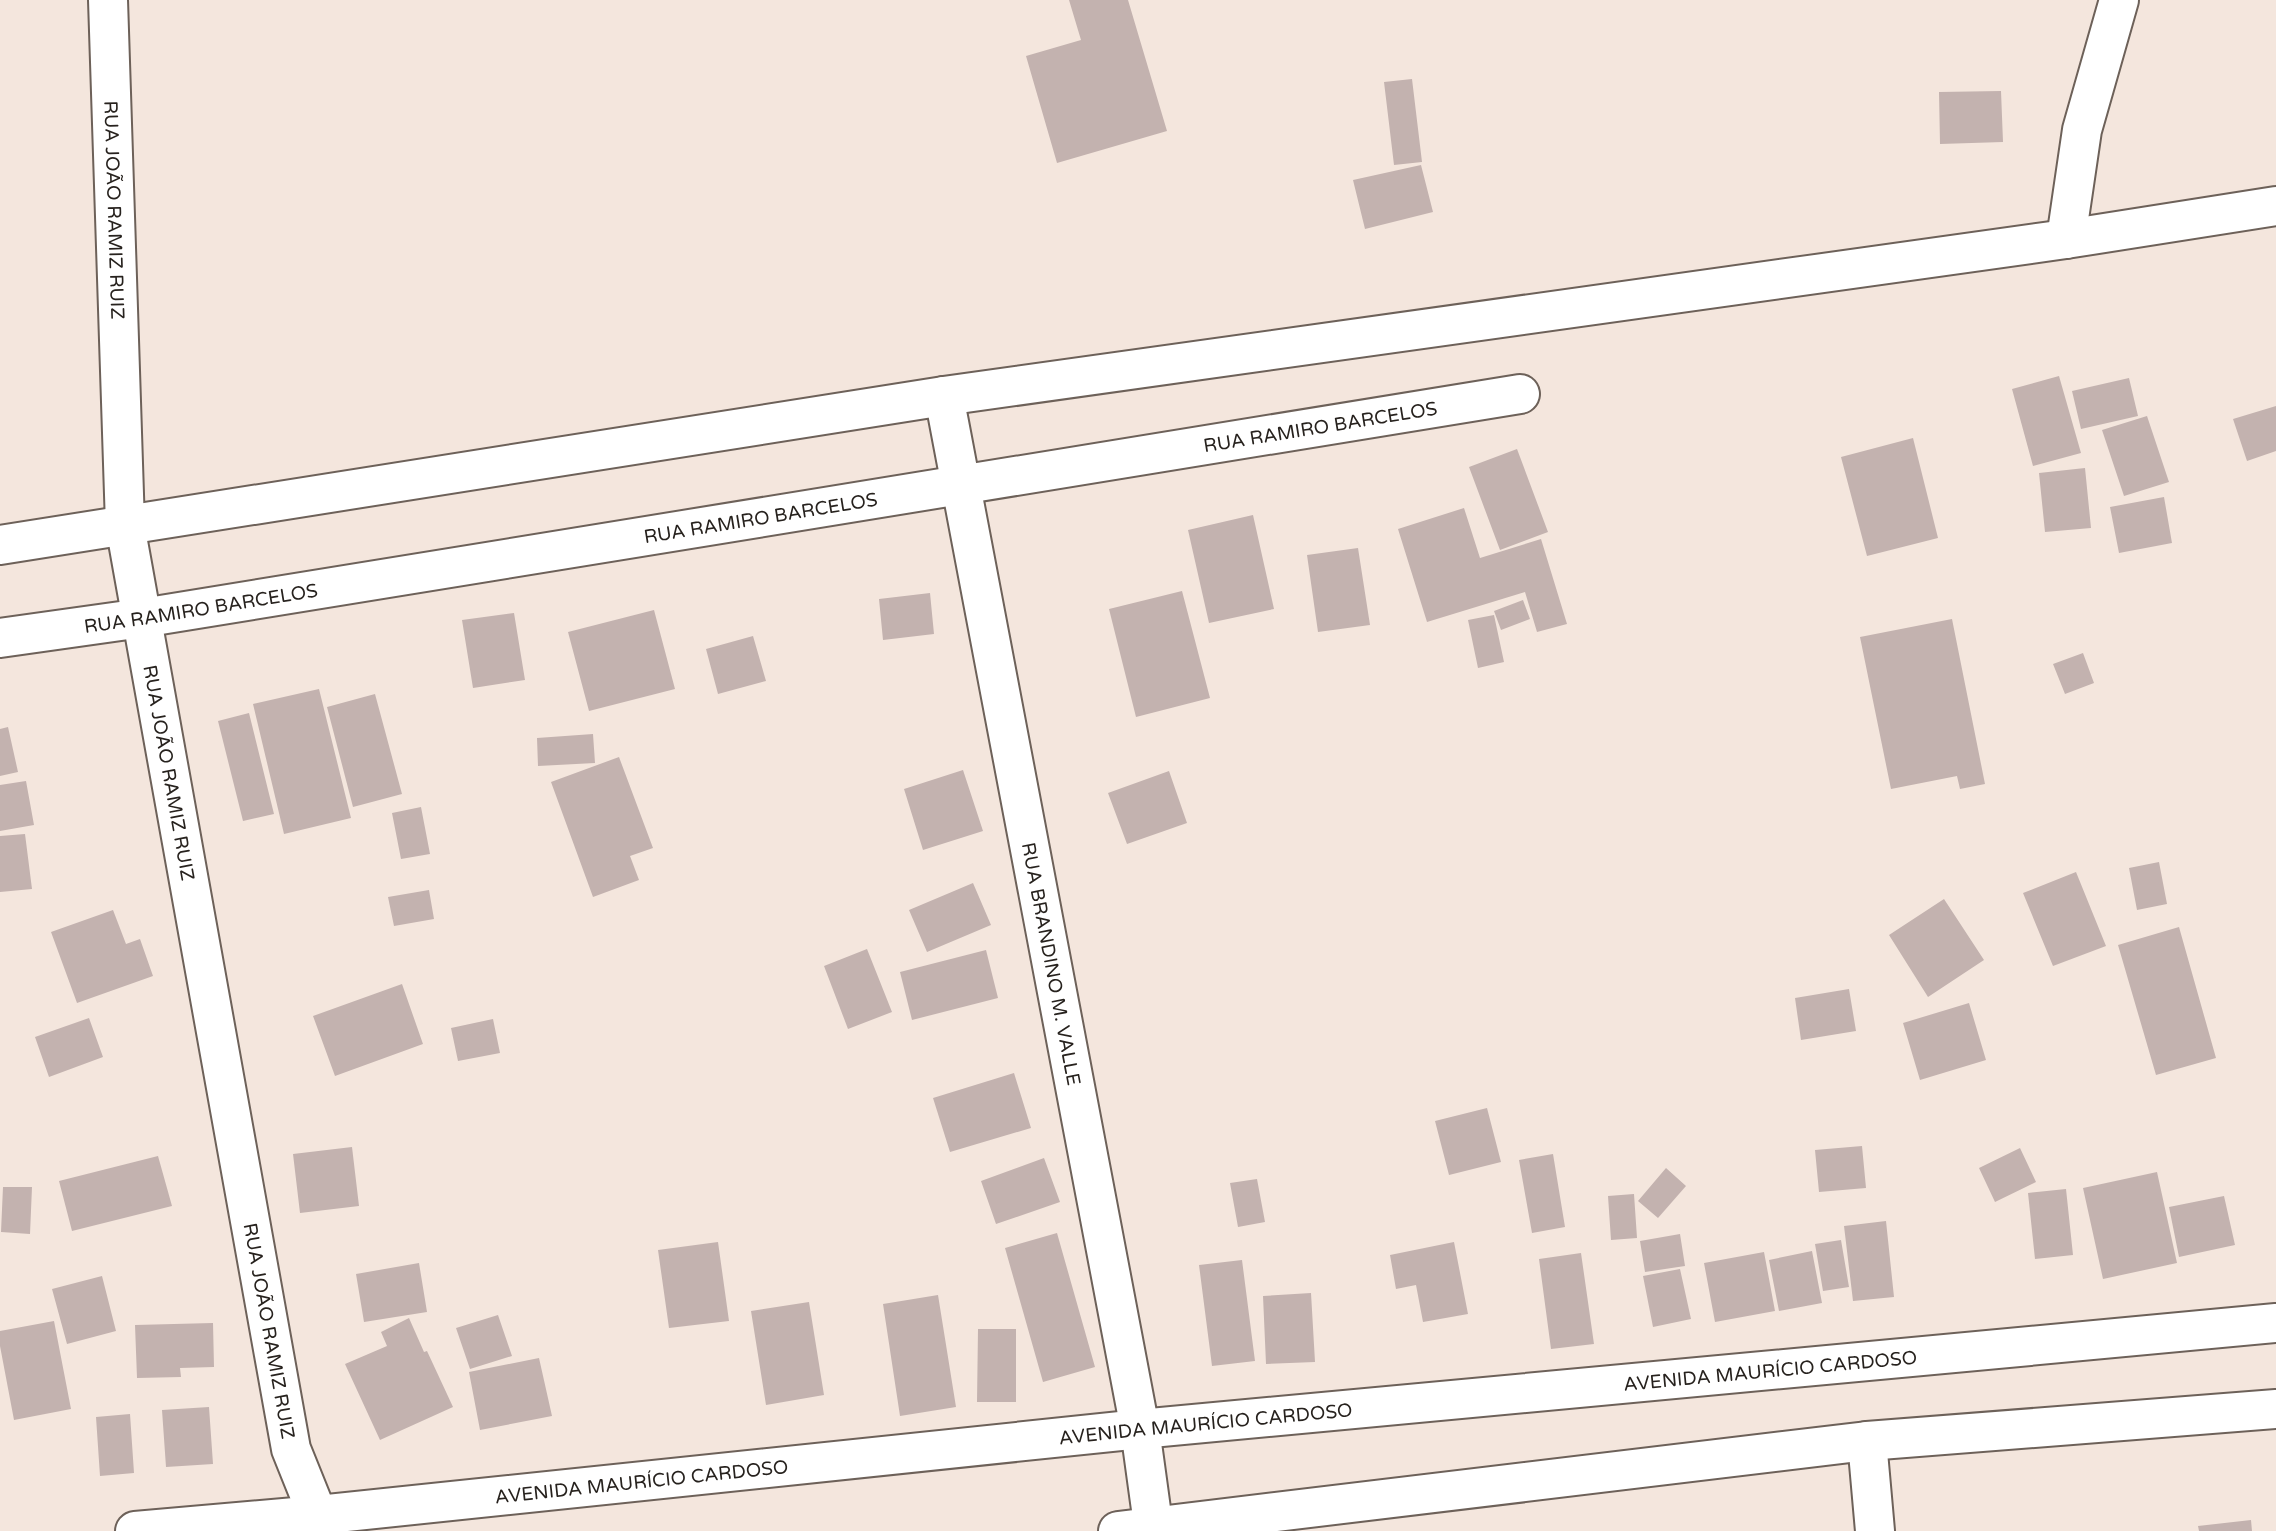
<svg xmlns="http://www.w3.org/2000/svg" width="2276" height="1531" font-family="'Varela Round',sans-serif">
  <rect width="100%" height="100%" fill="#f4e6dd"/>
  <path fill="#c3b2af" d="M1069 0H1128L1167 131 1057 163 1026 56 1081 40Z
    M1412 79 1422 162 1394 165 1384 82Z
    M2001 91 2003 142 1940 144 1939 92Z
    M1421 165 1433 212 1365 229 1353 180Z
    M2059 376 2081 453 2033 466 2012 389Z
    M2129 378 2138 416 2081 429 2072 391Z
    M2276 406V451L2247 461 2233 419Z
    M2147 416 2169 482 2124 496 2102 430Z
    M1913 438 1938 538 1867 556 1841 457Z
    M1517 449 1548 532 1500 550 1469 467Z
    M2085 468 2091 528 2045 532 2039 473Z
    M2164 497 2172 543 2119 553 2110 507Z
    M1464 508 1480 558 1541 539 1567 624 1537 632 1525 592 1427 622 1398 529Z
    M1253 515 1274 609 1209 623 1188 530Z
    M1358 548 1370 625 1318 632 1307 555Z
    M1182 591 1210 698 1136 717 1109 609Z
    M930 593 934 634 883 640 879 599Z
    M1523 600 1530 619 1501 630 1494 611Z
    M654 610 675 689 589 711 568 632Z
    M514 613 525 680 473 688 462 620Z
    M1494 615 1504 662 1478 668 1468 620Z
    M1952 619 1985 784 1960 789 1957 776 1891 789 1860 637Z
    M753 636 766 681 718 694 706 649Z
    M2083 653 2094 683 2065 694 2053 664Z
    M319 689 351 818 284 834 253 704Z
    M375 694 402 794 353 807 327 707Z
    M249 713 274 814 243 821 218 721Z
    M8 727 18 772 0 776V729Z
    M593 734 595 763 538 766 537 738Z
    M619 757 653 848 630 856 639 880 593 897 551 782Z
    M963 770 983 831 923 850 904 789Z
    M1169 771 1187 823 1127 844 1108 793Z
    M26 781 34 825 0 831V785Z
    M421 807 430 854 401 859 392 813Z
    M25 834 32 889 0 892V836Z
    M2159 862 2167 904 2137 910 2129 868Z
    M2076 872 2106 946 2053 966 2023 893Z
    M973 883 991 925 927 952 909 910Z
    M429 890 434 919 394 926 388 897Z
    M1944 899 1984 960 1928 997 1889 935Z
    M113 910 126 944 140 939 153 976 77 1003 51 932Z
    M2179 927 2216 1058 2156 1075 2118 945Z
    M867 949 892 1012 848 1029 824 966Z
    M986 950 998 998 912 1020 900 972Z
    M402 984 423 1044 335 1076 313 1016Z
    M1849 989 1856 1031 1801 1040 1795 998Z
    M1969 1003 1986 1060 1920 1080 1903 1023Z
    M89 1018 103 1057 49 1077 35 1037Z
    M493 1019 500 1053 458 1061 451 1028Z
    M1014 1073 1031 1128 950 1152 933 1098Z
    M1487 1108 1501 1162 1449 1175 1435 1121Z
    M1862 1146 1866 1188 1819 1192 1815 1150Z
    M352 1147 359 1206 300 1213 293 1154Z
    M2020 1148 2036 1182 1995 1202 1979 1168Z
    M1553 1154 1565 1227 1532 1233 1519 1160Z
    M158 1156 172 1206 72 1231 59 1181Z
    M1044 1158 1060 1202 996 1224 981 1181Z
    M1666 1168 1686 1186 1658 1218 1638 1201Z
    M2157 1172 2177 1263 2103 1279 2083 1188Z
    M1257 1179 1265 1222 1238 1227 1230 1183Z
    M3 1187H32L30 1234 1 1232Z
    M2066 1189 2073 1255 2035 1259 2028 1193Z
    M1634 1194 1637 1238 1611 1240 1608 1196Z
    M2224 1196 2235 1245 2179 1257 2169 1207Z
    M1886 1221 1894 1297 1853 1301 1844 1226Z
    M1057 1233 1095 1367 1043 1382 1005 1248Z
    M1680 1234 1685 1266 1645 1272 1640 1241Z
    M1841 1240 1849 1287 1823 1291 1815 1244Z
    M718 1242 729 1321 669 1328 658 1250Z
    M1454 1242 1468 1314 1423 1322 1416 1285 1396 1289 1390 1255Z
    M1812 1251 1822 1303 1779 1311 1769 1260Z
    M1764 1252 1775 1311 1715 1322 1704 1263Z
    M1581 1253 1594 1344 1551 1349 1539 1259Z
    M1242 1260 1255 1361 1212 1366 1199 1265Z
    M419 1263 427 1312 364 1322 356 1274Z
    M1680 1269 1691 1319 1653 1327 1643 1276Z
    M102 1276 116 1331 67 1344 52 1289Z
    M1311 1293 1315 1362 1266 1364 1263 1296Z
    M938 1295 956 1407 900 1416 883 1304Z
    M809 1302 824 1395 766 1405 751 1311Z
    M498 1315 512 1356 470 1369 456 1328Z
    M409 1318 424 1352 427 1351 453 1407 380 1440 345 1364 387 1346 381 1332Z
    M54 1321 71 1409 14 1420 0 1346V1331Z
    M213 1323 214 1367 180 1368 181 1377 137 1378 135 1325Z
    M978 1329H1016V1402H977Z
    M539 1358 552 1416 480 1430 469 1372Z
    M209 1407 213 1464 166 1467 162 1410Z
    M130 1414 134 1473 100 1476 96 1417Z
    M2251 1520 2252 1531H2199L2198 1526Z"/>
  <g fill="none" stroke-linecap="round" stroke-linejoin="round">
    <g stroke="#6d6159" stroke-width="42">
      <g id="minor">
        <path id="s1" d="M108 0 125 525 291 1449 324 1531"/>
        <path d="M2066 239 2082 130 2119 0"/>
        <path id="s2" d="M944 396 1140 1429 1154 1531"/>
        <path id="s3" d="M0 638 142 618 1520 394"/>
        <path d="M1867 1441 1875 1531"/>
        <path id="s4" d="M135 1531 318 1515 1140 1429 2276 1323"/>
        <path d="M1118 1531 1867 1441 2276 1409"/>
      </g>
    </g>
    <g stroke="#6d6159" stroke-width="42">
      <path id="major" d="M0 545 944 396 2066 239 2276 206"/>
    </g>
    <use href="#minor" stroke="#fff" stroke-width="38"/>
    <use href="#major" stroke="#fff" stroke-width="38"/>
  </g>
  <g text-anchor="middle" stroke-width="5" stroke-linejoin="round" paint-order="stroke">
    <g font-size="19" fill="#27221e" stroke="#f4e6dd">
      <text dy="7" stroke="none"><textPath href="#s1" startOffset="210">RUA JOÃO RAMIZ RUIZ</textPath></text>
      <text dy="7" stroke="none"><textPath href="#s3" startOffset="1337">RUA RAMIRO BARCELOS</textPath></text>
      <text dy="7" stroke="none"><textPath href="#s3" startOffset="770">RUA RAMIRO BARCELOS</textPath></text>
      <text dy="7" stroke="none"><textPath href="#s3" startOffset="203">RUA RAMIRO BARCELOS</textPath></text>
      <text dy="7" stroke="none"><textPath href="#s1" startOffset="777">RUA JOÃO RAMIZ RUIZ</textPath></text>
      <text dy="7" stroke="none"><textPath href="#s2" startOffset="578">RUA BRANDINO M. VALLE</textPath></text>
      <text dy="7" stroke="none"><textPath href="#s1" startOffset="1344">RUA JOÃO RAMIZ RUIZ</textPath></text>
      <text dy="7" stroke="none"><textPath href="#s4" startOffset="1643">AVENIDA MAURÍCIO CARDOSO</textPath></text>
      <text dy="7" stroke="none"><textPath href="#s4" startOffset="1076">AVENIDA MAURÍCIO CARDOSO</textPath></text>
      <text dy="7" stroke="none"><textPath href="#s4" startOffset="509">AVENIDA MAURÍCIO CARDOSO</textPath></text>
    </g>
  </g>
</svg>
